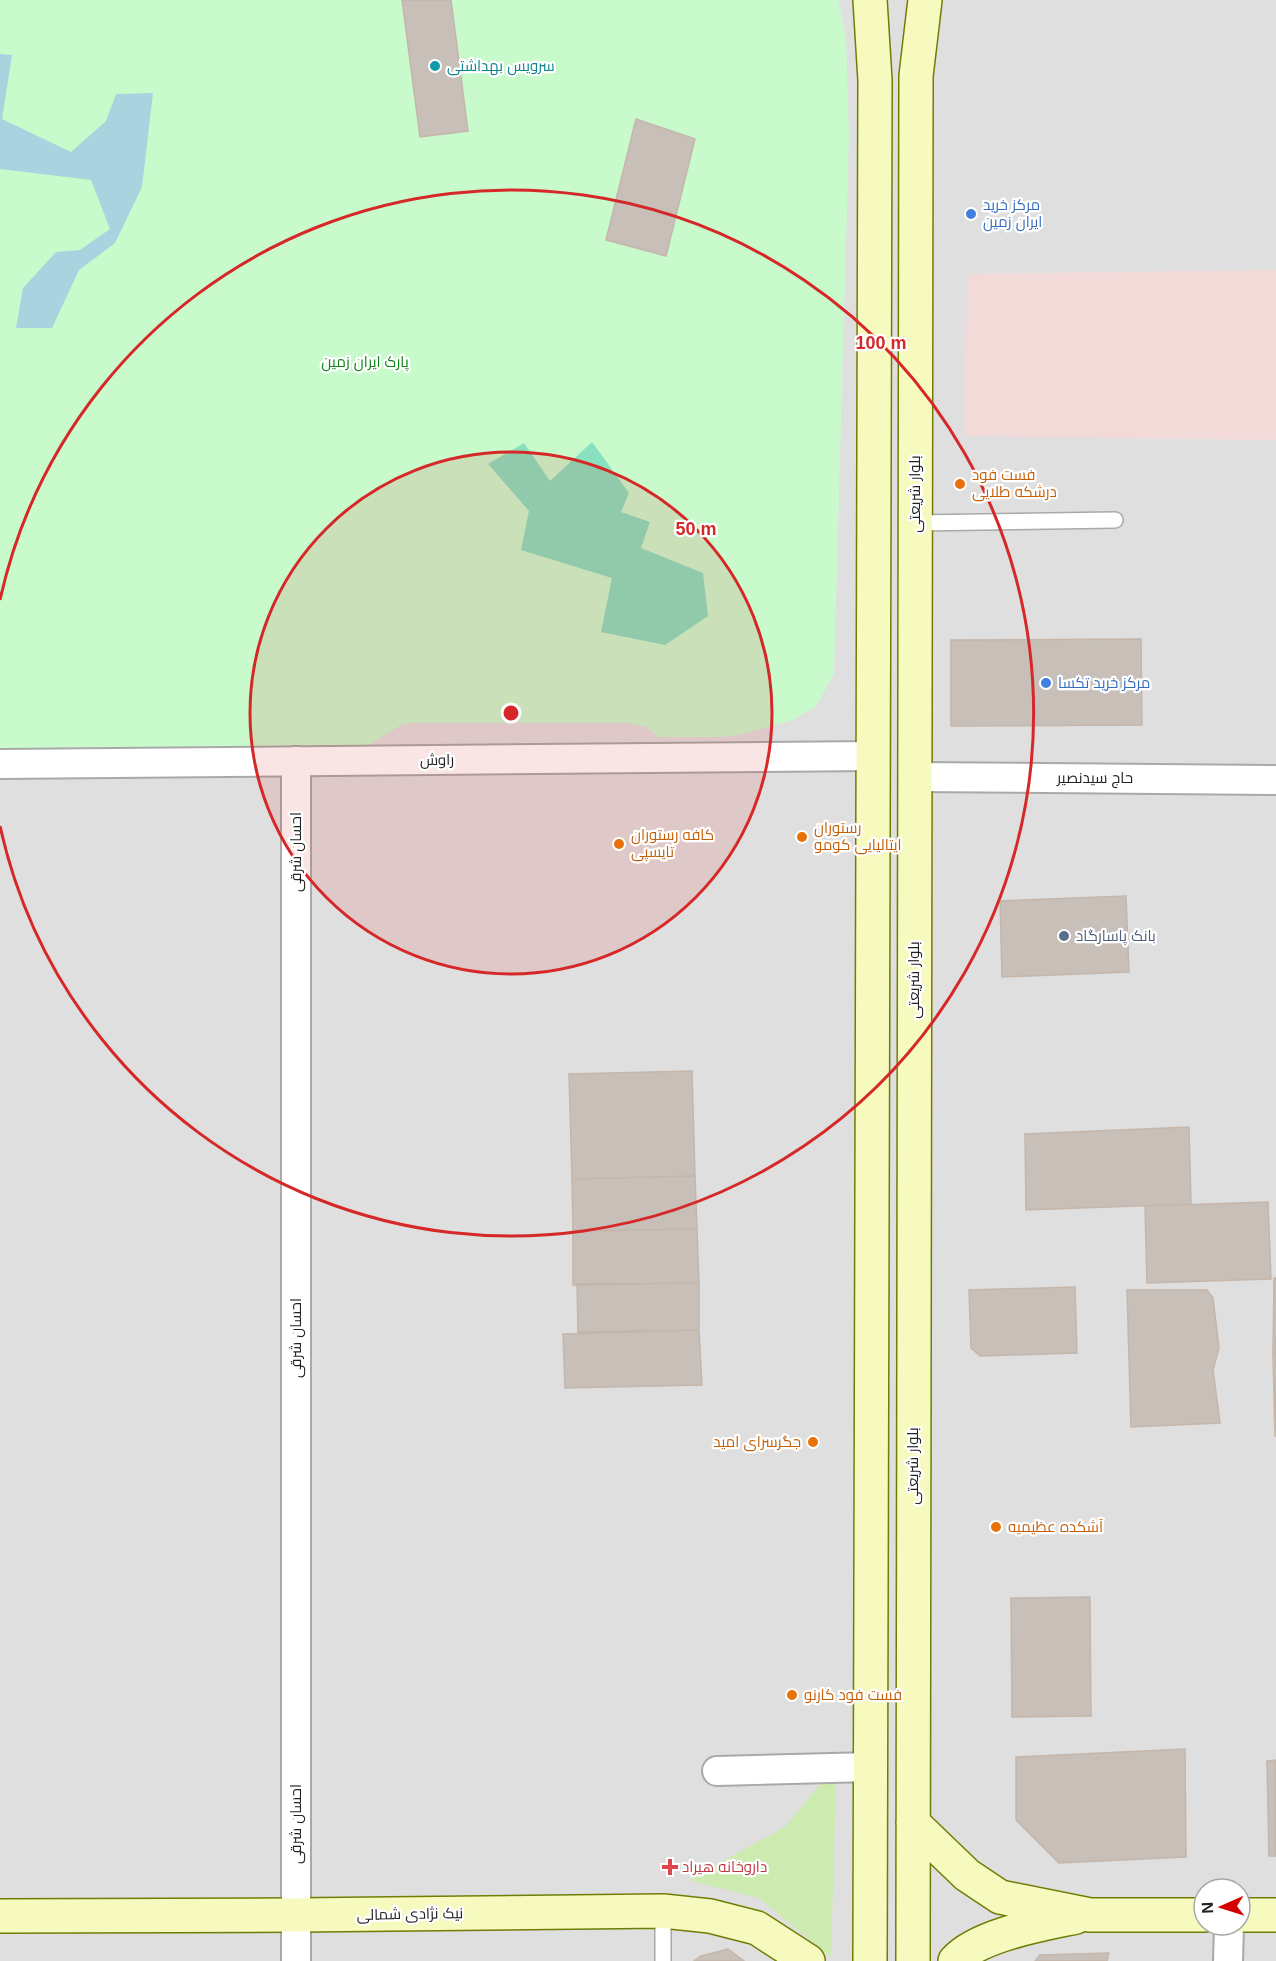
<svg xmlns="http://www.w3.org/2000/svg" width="1276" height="1961" font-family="Helvetica,Cairo,sans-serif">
  <rect width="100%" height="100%" fill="#f2efe9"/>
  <path fill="#e0dfdf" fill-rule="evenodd" d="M0 0H1276V1961H0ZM1204 1889H1240V1925H1204Z"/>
  <path fill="#f2dad9" d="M1276 270V440L965 436 967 274Z"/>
  <path fill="#cdebb0" d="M822 1782 836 1784 831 1957 759 1898 688 1880 785 1827Z"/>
  <path fill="#c8facc" d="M0 0H838L846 37 849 136 834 673 816 707 792 720 746 733 723 737H659L646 727 630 723H404L352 756 0 759Z"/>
  <path fill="#88e0be" d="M592 442 629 493 621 512 650 522 641 548 703 573 708 616 665 645 601 632 612 578 521 550 529 511 488 464 524 443 550 481Z"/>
  <path fill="#aad3df" d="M0 54 12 55 2 119 71 152 106 121 116 94 153 93 142 187 115 243 79 270 52 328H16L23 288 56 252 80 250 110 229 91 180 0 169Z"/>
  <path fill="#c7bfb8" stroke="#c4b6ab" stroke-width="1.5" d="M402 0H451L468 131 420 137Z
    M636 119 695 139 666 256 606 240Z
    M1141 639 1142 725 951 726V640Z
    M1141 639 1142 725 951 726V640Z
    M1126 896 1129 972 1002 977 1000 901Z
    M692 1071 695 1176 572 1179 569 1074Z
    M1189 1127 1191 1204 1026 1210 1025 1134Z
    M695 1176 697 1229 573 1231 572 1179Z
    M1268 1202 1271 1279 1147 1283 1145 1206Z
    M697 1229 699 1283 573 1285V1231Z
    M1274 1278H1276V1355H1273Z
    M699 1283V1330L578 1332 577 1284Z
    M1075 1287 1077 1353 980 1356 971 1348 969 1290Z
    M1127 1290H1207L1213 1298 1219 1348 1213 1370 1220 1423 1131 1427Z
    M699 1330 702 1385 565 1388 563 1334Z
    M1273 1355H1276L1275 1437Z
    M1090 1597 1091 1716 1012 1717 1011 1598Z
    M1185 1749 1186 1857 1059 1863 1016 1820V1757Z
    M1276 1760V1856H1269L1267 1761Z
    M728 1949 744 1961H694L701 1956Z
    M728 1949 744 1961H694L701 1956Z
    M1109 1953 1107 1961H1035L1040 1955Z"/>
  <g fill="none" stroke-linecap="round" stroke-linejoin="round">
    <g stroke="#a9a9a9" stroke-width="18">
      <path id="lane" d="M915 523 1115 520
        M663 1911V1961"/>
    </g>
    <g stroke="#a9a9a9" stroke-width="32">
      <path id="street" d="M296 761V1961
        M0 764 874 756
        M915 777 1276 780
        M717 1771 871 1767
        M1228 1961 1229 1925"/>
    </g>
    <g stroke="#707d05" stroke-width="36">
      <path id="secondary" d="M870 0 875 80 870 1961
        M913 1823 967 1875 1000 1897 1090 1915H1204
        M1240 1915H1276
        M0 1916 296 1915 663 1911 710 1916 757 1928 808 1961
        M913 1961 916 76 925 0
        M955 1961C978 1935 1043 1924 1076 1917"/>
    </g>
    <use href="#lane" stroke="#fff" stroke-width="15"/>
    <use href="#street" stroke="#fff" stroke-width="28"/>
    <use href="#secondary" stroke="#f7fabf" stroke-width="33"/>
  </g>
  <circle cx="511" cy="713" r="261" fill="#d62828" fill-opacity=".12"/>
  <g fill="none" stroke="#d62828" stroke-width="3">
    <circle cx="511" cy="713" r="261"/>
    <path d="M0 600A523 523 0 1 1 0 826"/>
  </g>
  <circle fill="#0f9aa8" stroke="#fff" stroke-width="2" cx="435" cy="66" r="6"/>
  <g fill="#3f7fe0" stroke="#fff" stroke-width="2">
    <circle cx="971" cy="214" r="6"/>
    <circle cx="1046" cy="683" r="6"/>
  </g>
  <g fill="#e8710a" stroke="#fff" stroke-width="2">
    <circle cx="960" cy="484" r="6"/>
    <circle cx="802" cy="837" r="6"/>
    <circle cx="619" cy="844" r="6"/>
    <circle cx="813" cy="1442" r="6"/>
    <circle cx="996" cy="1527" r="6"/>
    <circle cx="792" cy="1695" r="6"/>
  </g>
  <circle fill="#5c6f8a" stroke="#fff" stroke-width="2" cx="1064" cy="936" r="6"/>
  <path fill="#e0444e" stroke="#fff" stroke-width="2" d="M667 1858h6v6h6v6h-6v6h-6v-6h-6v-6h6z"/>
  <g text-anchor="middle" stroke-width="4.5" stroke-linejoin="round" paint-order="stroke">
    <g font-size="15" fill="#0d838f" stroke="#fff" text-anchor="start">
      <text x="447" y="71">سرویس بهداشتی</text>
    </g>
    <g font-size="15" fill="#366cbe" stroke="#fff" text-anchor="start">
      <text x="983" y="210">مرکز خرید<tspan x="983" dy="17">ایران زمین</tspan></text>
      <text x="1058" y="688">مرکز خرید تکسا</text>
    </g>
    <g font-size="15" fill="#0c8416" stroke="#fff">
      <text x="365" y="367">پارک ایران زمین</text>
    </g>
    <g font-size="15" fill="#c56008" stroke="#fff" text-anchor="start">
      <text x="972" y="480">فست فود<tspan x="972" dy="17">درشکه طلایی</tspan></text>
      <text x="814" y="833">رستوران<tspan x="814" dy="17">ایتالیایی کومو</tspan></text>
      <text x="631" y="840">کافه رستوران<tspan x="631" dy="17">تایسپی</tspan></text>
      <text x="801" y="1447" text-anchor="end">جگرسرای امید</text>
      <text x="1008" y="1532">آشکده عظیمیه</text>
      <text x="804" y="1700">فست فود کارنو</text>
    </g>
    <g font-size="15" fill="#222" stroke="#fff">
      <text transform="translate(915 494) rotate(-90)" y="5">بلوار شریعتی</text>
      <text transform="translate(437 760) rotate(-1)" y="5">راوش</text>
      <text x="1095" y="783">حاج سیدنصیر</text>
      <text transform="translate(296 852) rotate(-90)" y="5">احسان شرقی</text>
      <text transform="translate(914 980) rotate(-90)" y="5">بلوار شریعتی</text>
      <text transform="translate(296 1338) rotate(-90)" y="5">احسان شرقی</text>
      <text transform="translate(913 1466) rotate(-90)" y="5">بلوار شریعتی</text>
      <text transform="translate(296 1824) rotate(-90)" y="5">احسان شرقی</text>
      <text transform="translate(410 1914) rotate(-1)" y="5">نیک نژادی شمالی</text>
    </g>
    <g font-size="15" fill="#4e5e75" stroke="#fff" text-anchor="start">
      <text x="1076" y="941">بانک پاسارگاد</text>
    </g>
    <g font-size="15" fill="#be3a42" stroke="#fff" text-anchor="start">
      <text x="682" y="1872">داروخانه هیراد</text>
    </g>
  </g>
  <circle cx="511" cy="713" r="9" fill="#d62828" stroke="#fff" stroke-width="3"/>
  <g font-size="18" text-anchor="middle" font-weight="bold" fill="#d62828" stroke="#fff" stroke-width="4.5" stroke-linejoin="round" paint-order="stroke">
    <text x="881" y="349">100 m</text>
    <text x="696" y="535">50 m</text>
  </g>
  <g transform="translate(1222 1907) rotate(267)"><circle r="28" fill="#ffffff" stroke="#a7a7a7" stroke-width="1.5"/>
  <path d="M0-4.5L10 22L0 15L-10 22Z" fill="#d40000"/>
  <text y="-9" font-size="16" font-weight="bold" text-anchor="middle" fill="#222222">N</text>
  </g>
</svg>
